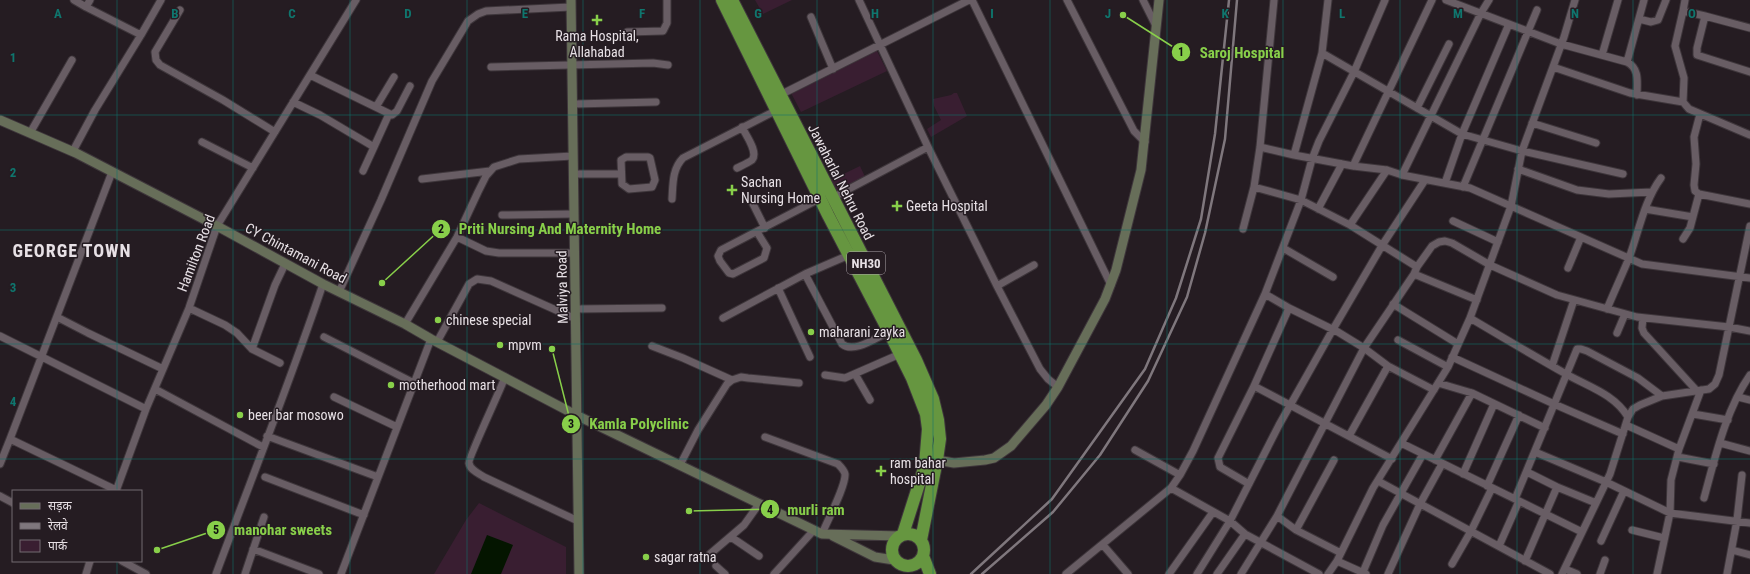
<svg xmlns="http://www.w3.org/2000/svg" width="1750" height="574" font-family="'Roboto Condensed','Noto Sans Devanagari',sans-serif">
  <rect width="100%" height="100%" fill="#251c22"/>
  <path fill="#391e31" d="M755 0H792L763 14Z
    M876 49 887 71 801 112 790 91Z
    M954 93H957L967 116 931 137 927 129 941 120 934 106 933 99 951 95Z
    M860 166 866 179 835 194 829 181Z
    M479 503 566 547V574H434L466 520Z"/>
  <path fill="#041500" d="M487 535 513 545 501 574H471Z"/>
  <g fill="none" stroke-linecap="round" stroke-linejoin="round">
    <g stroke="#3e363b" stroke-width="9">
      <path id="street" d="M74 0 86 7
        M90 0 86 7 141 35 161 0
        M859 0 928 147 997 286 1040 369 1048 379 1058 387
        M972 0 1111 285
        M1067 0 1134 131 1145 142
        M1143 0 1156 26
        M1446 0 1561 44 1627 62 1644 0
        M180 10 155 52 156 60 160 65 223 100 275 132
        M1683 11 1685 0
        M1705 16 1683 11 1675 46 1684 78 1683 102 1689 109 1750 135
        M811 17 833 69
        M1639 19 1651 22 1658 20 1666 0
        M1750 28 1705 16 1697 48V55L1750 72
        M627 32 663 31 667 23V0
        M1322 53 1462 134 1522 151 1623 174
        M1602 55 1618 0
        M1627 62C1640 69 1637 82 1637 95
        M491 67 653 63 668 65
        M1553 67 1630 93 1683 102
        M310 75 392 115 397 111 410 86
        M780 95 969 0
        M293 102 320 115 374 147 389 114
        M574 104 656 102
        M376 107 394 77
        M1417 108 1449 44
        M1700 114 1694 137 1696 164 1694 185 1695 191 1699 194 1750 204
        M1532 123 1596 143
        M30 133 72 60
        M202 142 253 168
        M1260 147 1294 155 1353 166 1387 170 1402 175 1470 188 1642 264 1750 278
        M73 151 95 110 141 35
        M1294 155 1322 53 1328 0
        M626 157H648L650 158 655 180 652 187 629 189 622 184 621 160Z
        M1353 166 1432 0
        M737 168C741 166 748 163 752 160 759 152 745 134 742 127
        M1518 169 1577 190 1609 194 1652 192
        M363 171 374 147
        M112 172 10 439 116 490
        M574 174H621
        M1402 175 1481 13 1489 0
        M422 179 490 171
        M1445 183 1462 134 1509 24
        M1254 187 1301 200 1350 225 1387 170
        M1463 187 1537 10
        M832 198 928 147
        M672 199C673 185 672 169 683 158L777 110
        M752 202 765 228
        M1318 209 1342 164
        M1645 209 1693 217
        M502 215 573 214
        M1453 221 1498 242
        M1350 225 1417 267
        M1243 229 1254 187 1260 147 1274 0
        M757 232 767 248 764 258 733 274 729 273 720 261 718 256 721 250 821 198
        M457 237 486 251 499 253H575
        M1683 239 1690 228 1699 194
        M1283 248 1333 277
        M1568 268 1581 237
        M805 274 842 344C854 354 877 337 889 332
        M1414 274 1477 300
        M997 286 1034 265
        M778 288 810 357
        M339 292 381 200 432 81 468 21 478 14 486 11 571 7
        M1265 294 1289 308 1338 332 1364 348 1388 366 1434 390
        M1393 304 1458 344
        M189 308 225 325 237 333 252 349 280 363
        M576 309 662 308
        M1607 309C1614 292 1622 275 1629 258 1639 231 1644 201 1661 178
        M57 317 88 333 163 369
        M723 318 805 274 849 255
        M1470 318C1502 337 1534 356 1566 374 1589 387 1614 394 1628 417
        M1643 318 1642 328 1644 333 1697 391
        M405 324 457 237 478 192 486 176 494 167 519 159 573 156
        M1617 333 1625 314
        M0 336 146 409
        M324 337 414 383
        M1398 340 1448 367
        M437 342 469 284 477 279 491 281 576 319
        M652 346 683 358 732 380 741 377 748 378 799 383
        M252 349 275 285 285 264
        M1452 357 1554 404 1623 434
        M1552 366 1574 300
        M855 374 870 400
        M825 375 845 378 900 354
        M505 377C501 389 468 458 469 463 470 470 478 473 484 477L578 521
        M1254 386 1392 459
        M155 389 263 447
        M1472 393 1545 428
        M334 397 397 427
        M1738 397 1750 400
        M1693 414 1728 420
        M1626 425 1679 449
        M267 436 378 477
        M1349 436 1388 366
        M765 437 838 464C841 467 844 470 845 474 846 486 827 521 822 534
        M1401 443 1582 532
        M1720 443 1750 451
        M1135 450 1180 475
        M1535 452 1606 482 1670 513 1750 523
        M1678 457 1714 464
        M1435 460 1472 393 1438 383
        M0 464 10 439
        M680 465 698 430 727 384 732 380
        M1527 472 1557 487 1596 503
        M1463 474 1494 404
        M265 477 364 515
        M1378 481 1550 574
        M1249 484 1220 467 1218 458 1254 386 1289 308
        M1487 486 1519 415
        M1171 488 1230 521 1245 534 1319 574
        M116 491 146 409 189 308 217 226 356 0
        M0 496 13 503
        M1704 498C1715 458 1726 409 1750 375
        M1515 499 1577 349H1581L1587 351 1638 378 1662 396
        M1277 516 1296 530 1341 553
        M1296 530 1334 460
        M1632 530 1664 538
        M731 537 759 556
        M1601 541 1624 491
        M1103 545 1128 574
        M1499 546 1519 501
        M253 549 319 574
        M1732 550 1750 555
        M710 554 744 525 759 504
        M122 561 146 574
        M1337 561 1366 574
        M1525 561 1557 487
        M1452 564 1471 531 1492 488
        M716 566 725 574
        M1565 569 1577 574
        M1363 572 1383 525 1423 454
        M86 574 90 561
        M216 574C252 477 290 382 323 284
        M245 574 264 517
        M341 574 431 339
        M774 574 814 530
        M1066 574 1171 488 1180 475 1193 451 1265 294 1301 200 1312 159 1319 141 1354 72 1385 0
        M1169 574 1213 512
        M1197 574 1230 521 1279 425 1332 331 1383 244 1425 180
        M1217 574 1245 534
        M1241 574 1277 516 1364 348 1414 274 1417 267 1432 246 1439 242 1445 241 1452 243 1490 265 1557 295 1637 317 1729 327 1750 331
        M1328 574 1337 561 1373 488 1448 367 1470 318 1511 206 1522 151 1564 37 1575 0
        M1388 574 1420 504 1442 464
        M1562 574 1610 474 1628 417 1633 409 1640 405 1662 396 1709 389 1715 384 1719 375 1750 226
        M1600 574 1605 560
        M1657 574 1670 513 1671 480 1679 449 1701 390
        M1727 574 1737 520 1742 475"/>
    </g>
    <g stroke="#3e363b" stroke-width="11">
      <path id="secondary" d="M571 0 579 574
        M0 120 76 153 217 226 323 284 405 324 431 339 576 415 822 534 900 536
        M931 459 954 463 985 460 994 458 1011 446 1046 405 1058 387 1105 299 1116 270 1141 170 1159 0
        M833 536 875 557 894 560"/>
    </g>
    <g stroke="#3e363b" stroke-width="14">
      <path id="highway" d="M722 0 828 215 889 332 912 378 926 414 928 429 925 465 903 534
        M732 0 916 360 933 399 938 420 940 439 937 460 921 540
        M892 550a16 16 0 1 1 32 0a16 16 0 1 1-32 0Z
        M923 556 930 574"/>
    </g>
    <use href="#street" stroke="#685d64" stroke-width="7"/>
    <use href="#secondary" stroke="#676e59" stroke-width="9"/>
    <use href="#highway" stroke="#669640" stroke-width="12"/>
    <path stroke="#7f777d" stroke-width="2.5" d="M971 574 1052 499 1145 369 1176 298 1201 219 1215 134 1229 0
      M982 574 1053 512 1100 455 1148 381 1187 297 1205 233 1225 139 1237 0"/>
  </g>
  <path fill="none" stroke="#0f766e" stroke-width="1" stroke-opacity="0.55" d="M117 0V491M233 0V574M350 0V574M467 0V574M583 0V574M700 0V574M817 0V574M933 0V574M1050 0V574M1167 0V574M1283 0V574M1400 0V574M1517 0V574M1633 0V574M0 115H1750M0 230H1750M0 344H1750M0 459H1750M117 561V574"/>
  <g fill="#88cf4a" stroke="#251c22" stroke-width="1.5">
    <path d="M595 14h4v4h4v4h-4v4h-4v-4h-4v-4h4z"/>
    <path d="M730 184h4v4h4v4h-4v4h-4v-4h-4v-4h4z"/>
    <path d="M895 200h4v4h4v4h-4v4h-4v-4h-4v-4h4z"/>
    <circle cx="438" cy="320" r="4"/>
    <circle cx="811" cy="332" r="4"/>
    <circle cx="500" cy="345" r="4"/>
    <circle cx="391" cy="385" r="4"/>
    <circle cx="240" cy="415" r="4"/>
    <path d="M879 465h4v4h4v4h-4v4h-4v-4h-4v-4h4z"/>
    <circle cx="646" cy="557" r="4"/>
  </g>
  <g text-anchor="middle" stroke-width="3" stroke-linejoin="round" paint-order="stroke">
    <rect fill="#251c22" stroke="#ada5aa" stroke-width="1" x="847" y="252" width="38" height="22" rx="3"/>
    <g font-size="13" font-weight="bold" fill="#e7e0e5">
      <text x="866" y="268">NH30</text>
    </g>
    <g font-size="14" fill="#e7e0e5" stroke="#251c22" text-anchor="start">
      <text x="597" y="41" text-anchor="middle">Rama Hospital,<tspan x="597" dy="16">Allahabad</tspan></text>
      <text x="741" y="187">Sachan<tspan x="741" dy="16">Nursing Home</tspan></text>
      <text x="906" y="211">Geeta Hospital</text>
      <text x="446" y="325">chinese special</text>
      <text x="819" y="337">maharani zayka</text>
      <text x="508" y="350">mpvm</text>
      <text x="399" y="390">motherhood mart</text>
      <text x="248" y="420">beer bar mosowo</text>
      <text x="890" y="468">ram bahar<tspan x="890" dy="16">hospital</tspan></text>
      <text x="654" y="562">sagar ratna</text>
    </g>
    <g font-size="14" fill="#e7e0e5" stroke="#251c22">
      <text transform="translate(841 182) rotate(63)" y="5">Jawaharlal Nehru Road</text>
      <text transform="translate(196 253) rotate(-69)" y="5">Hamilton Road</text>
      <text transform="translate(296 253) rotate(28)" y="5">CY Chintamani Road</text>
      <text transform="translate(562 287) rotate(-91)" y="5">Malviya Road</text>
    </g>
    <g font-size="18" font-weight="bold" letter-spacing="1" fill="#e7e0e5" stroke="#251c22">
      <text x="72" y="257">GEORGE TOWN</text>
    </g>
  </g>
  <g font-size="13" text-anchor="middle" font-weight="bold" fill="#0f766e" stroke="#251c22" stroke-width="3" stroke-linejoin="round" paint-order="stroke">
    <text x="58" y="18">A</text>
    <text x="175" y="18">B</text>
    <text x="292" y="18">C</text>
    <text x="408" y="18">D</text>
    <text x="525" y="18">E</text>
    <text x="642" y="18">F</text>
    <text x="758" y="18">G</text>
    <text x="875" y="18">H</text>
    <text x="992" y="18">I</text>
    <text x="1108" y="18">J</text>
    <text x="1225" y="18">K</text>
    <text x="1342" y="18">L</text>
    <text x="1458" y="18">M</text>
    <text x="1575" y="18">N</text>
    <text x="1692" y="18">O</text>
    <text x="13" y="62">1</text>
    <text x="13" y="177">2</text>
    <text x="13" y="292">3</text>
    <text x="13" y="406">4</text>
  </g>
  <path fill="none" stroke="#88cf4a" stroke-width="1.5" d="M1123 15L1181 52M382 283L441 229M552 349L571 424M689 511L770 509M157 550L216 530"/>
  <g fill="#88cf4a" stroke="#251c22" stroke-width="1.5">
    <circle cx="1123" cy="15" r="4"/>
    <circle cx="382" cy="283" r="4"/>
    <circle cx="552" cy="349" r="4"/>
    <circle cx="689" cy="511" r="4"/>
    <circle cx="157" cy="550" r="4"/>
    <circle cx="1181" cy="52" r="10"/>
    <circle cx="441" cy="229" r="10"/>
    <circle cx="571" cy="424" r="10"/>
    <circle cx="770" cy="509" r="10"/>
    <circle cx="216" cy="530" r="10"/>
  </g>
  <g font-size="12" text-anchor="middle" font-weight="bold" fill="#111">
    <text x="1181" y="56">1</text>
    <text x="441" y="233">2</text>
    <text x="571" y="428">3</text>
    <text x="770" y="514">4</text>
    <text x="216" y="534">5</text>
  </g>
  <g font-size="15" text-anchor="middle" font-weight="bold" fill="#88cf4a" stroke="#251c22" stroke-width="3" stroke-linejoin="round" paint-order="stroke">
    <text x="1242" y="58">Saroj Hospital</text>
    <text x="560" y="234">Priti Nursing And Maternity Home</text>
    <text x="639" y="429">Kamla Polyclinic</text>
    <text x="816" y="515">murli ram</text>
    <text x="283" y="535">manohar sweets</text>
  </g>
  <rect x="12" y="490" width="130" height="72" fill="#251c22" stroke="#736a70"/>
  <rect x="20" y="503" width="20" height="6" fill="#676e59" stroke="#736a70"/>
  <text x="48" y="510" font-size="12" fill="#e7e0e5">सड़क</text>
  <rect x="20" y="523" width="20" height="6" fill="#7f777d" stroke="#736a70"/>
  <text x="48" y="530" font-size="12" fill="#e7e0e5">रेलवे</text>
  <rect x="20" y="540" width="20" height="12" fill="#391e31" stroke="#736a70"/>
  <text x="48" y="550" font-size="12" fill="#e7e0e5">पार्क</text>
</svg>
